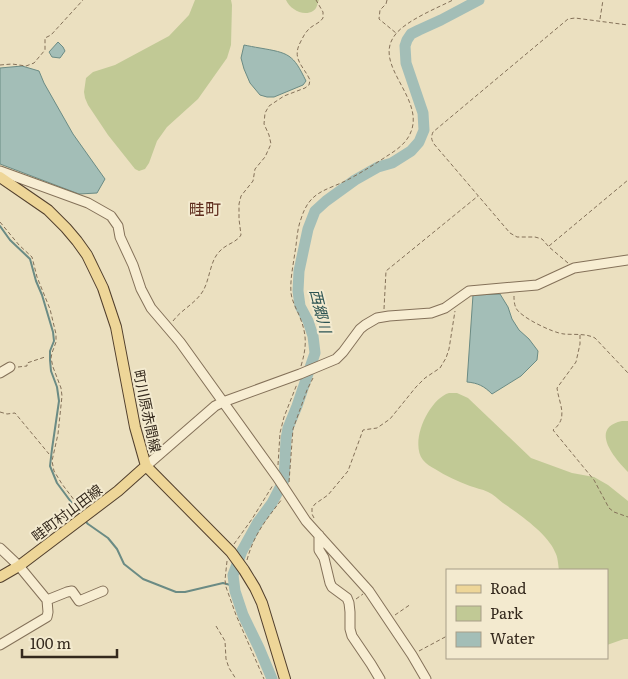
<svg xmlns="http://www.w3.org/2000/svg" width="628" height="679" font-family="Literata,'Noto Sans JP',serif">
  <rect width="100%" height="100%" fill="#ebe0c0"/>
  <path fill="#c1c995" d="M195 0H231L232 5 231 45 227 58 198 99 167 127 157 141 149 163 145 169 139 171 135 169 108 135 88 105 85 98 84 92 86 78 93 72 115 65 169 36 189 15Z
    M286 0H319C317 4 317 9 313 11 303 17 290 9 286 0Z
    M449 393H457L468 398 531 458 572 473 594 477 608 485 628 501V639H624L607 645V570H559C558 564 558 557 555 552 548 534 519 514 503 503 498 499 493 494 488 492 482 489 475 488 470 486 457 481 446 476 435 469 431 467 426 464 423 460 409 442 429 399 449 393Z
    M622 421H628V472C614 458 589 428 622 421Z"/>
  <path fill="#a3beb7" stroke="#6b8b84" d="M58 42 63 47 65 51 60 58 52 57 49 52Z
    M244 45C249 46 254 47 260 48 289 53 293 54 306 81L303 85 274 97H267L260 95 250 83 244 69 241 58Z
    M22 66 39 71 44 83 73 134 105 179 97 193 79 194 0 164V68Z
    M500 294 508 307 512 319 519 330 529 339 538 351 537 360 521 376 492 394C484 386 478 383 467 382L473 295Z"/>
  <g fill="none" stroke-linecap="round" stroke-linejoin="round">
    <path stroke="#6b8b84" stroke-width="2" d="M0 226 10 240 30 259 36 281 42 295 53 332 54 341 50 351V360L51 371 57 387 59 401 52 449 50 466 57 483 80 514
      M84 520 88 524 108 538 117 549 124 564 143 579 176 592H185L223 583 234 586"/>
    <path stroke="#a3beb7" stroke-width="11" d="M272 679 259 648 243 615 235 591 233 575 242 551 258 522 272 503 284 480 286 439 288 428 297 406 315 353 313 336 308 321 300 306 298 291 299 271 308 229 315 211 326 201 355 180 378 167 392 163 411 151 419 142 424 130 423 113 406 63 405 46 407 40 411 34 419 30 441 20 479 0"/>
    <g stroke="#847159" stroke-width="11">
      <path id="minor" d="M0 171 88 203 111 216 118 226 120 237 133 265 141 289 151 308 180 342 277 477 306 521 369 591 412 655 426 679
        M0 373 10 367
        M146 466 215 406 223 402 300 374 336 359 343 352 360 329 365 325 377 318 389 316 431 313 445 308 469 291 537 285 574 268 628 260
        M319 535V550L324 558 330 583 332 587 347 598 349 603 350 612V629L352 636 371 664 380 679
        M0 548 19 566 47 600 48 612 47 617 0 645
        M47 600 67 592 72 591 79 601 103 591"/>
    </g>
    <g stroke="#513f2d" stroke-width="12">
      <path id="major" d="M0 177 48 210 66 228 77 241 87 255 103 288 116 327 135 427 146 466 231 552 244 570 255 588 262 603 285 679
        M0 577 19 566 118 491 146 466"/>
    </g>
    <path stroke="#847159" stroke-width="1" stroke-dasharray="4 2.5" stroke-linecap="butt" d="M387 0 386 4 380 10 379 19 396 33
      M600 19 603 0
      M0 65 12 64 26 66 34 63 45 50V38L51 35 83 0
      M0 222 19 245 32 257 37 277 50 309 56 334V342L52 353 51 358 53 367 61 388 62 396 58 434 52 461 54 471 62 484 81 509
      M549 246 628 180
      M568 263 549 247 542 239 535 237H517L510 233 434 144C431 139 431 137 433 132L568 19 575 18 628 25
      M514 296C514 299 514 304 516 308 520 317 553 333 564 334 574 335 585 333 595 338L628 373
      M384 309 386 271 478 196
      M173 321C182 309 195 304 203 291 210 279 210 260 220 251 226 244 236 243 241 235L239 219V204L241 196 253 181 255 169 265 157 271 144 269 135 264 124 265 113 269 106 284 96 305 88 309 85 310 80C303 65 291 59 301 41 303 37 305 33 308 30 312 25 319 24 323 18V12L316 0
      M580 335V344L576 362 557 388C559 404 569 418 553 430L594 480 609 508 614 512 628 517
      M301 366C307 346 307 334 299 315 296 308 292 301 291 293 290 280 293 266 295 252 297 241 297 229 301 219 310 189 328 191 351 178 364 171 375 164 387 156 395 151 404 145 409 136 429 100 371 66 395 35 405 21 437 8 453 0
      M18 367 27 366V363L45 357
      M0 412 7 414 15 413 49 454
      M278 465 280 433 284 417 297 384
      M289 482 293 429 307 390 313 378
      M314 518 312 514V508L315 504 328 495 348 471 363 430 377 428 390 419 416 387 425 378 440 368 446 358 449 349 455 311
      M234 544 252 519 273 485
      M247 560C254 534 266 520 282 499
      M227 561 225 580 226 587 236 615 264 679
      M356 599 363 594
      M395 615 411 604
      M216 626 225 641 226 659 229 668 236 679
      M419 651 447 636"/>
    <use href="#minor" stroke="#f7edd2" stroke-width="9"/>
    <use href="#major" stroke="#eed698" stroke-width="10"/>
  </g>
  <g text-anchor="middle" stroke-width="4" stroke-linejoin="round" paint-order="stroke">
    <g font-size="14" fill="#34291d" stroke="#f3eacf">
      <text transform="translate(147 411) rotate(78)" y="5">町川原赤間線</text>
      <text transform="translate(67 513) rotate(-37)" y="5">畦町村山田線</text>
    </g>
    <g font-size="15" font-style="italic" fill="#2c5352" stroke="#f3eacf">
      <text transform="translate(320 311) rotate(76)" y="5">西郷川</text>
    </g>
    <g font-size="16" fill="#5e2d1e" stroke="#f3eacf">
      <text x="205" y="215">畦町</text>
    </g>
  </g>
  <rect x="446" y="569" width="162" height="90" fill="#f3eacf" stroke="#a79d88"/>
  <rect x="456" y="585" width="25" height="8" fill="#eed698" stroke="#a79d88"/>
  <text x="490" y="594" font-size="15" fill="#34291d">Road</text>
  <rect x="456" y="606" width="25" height="15" fill="#c1c995" stroke="#a79d88"/>
  <text x="490" y="619" font-size="15" fill="#34291d">Park</text>
  <rect x="456" y="632" width="25" height="15" fill="#a3beb7" stroke="#a79d88"/>
  <text x="490" y="644" font-size="15" fill="#34291d">Water</text>
  <path d="M22 649v8h95v-8" fill="none" stroke="#34291d" stroke-width="2.5"/>
  <text x="30" y="649" font-size="15" fill="#34291d" stroke="#f3eacf" stroke-width="4" paint-order="stroke">100 m</text>
</svg>
